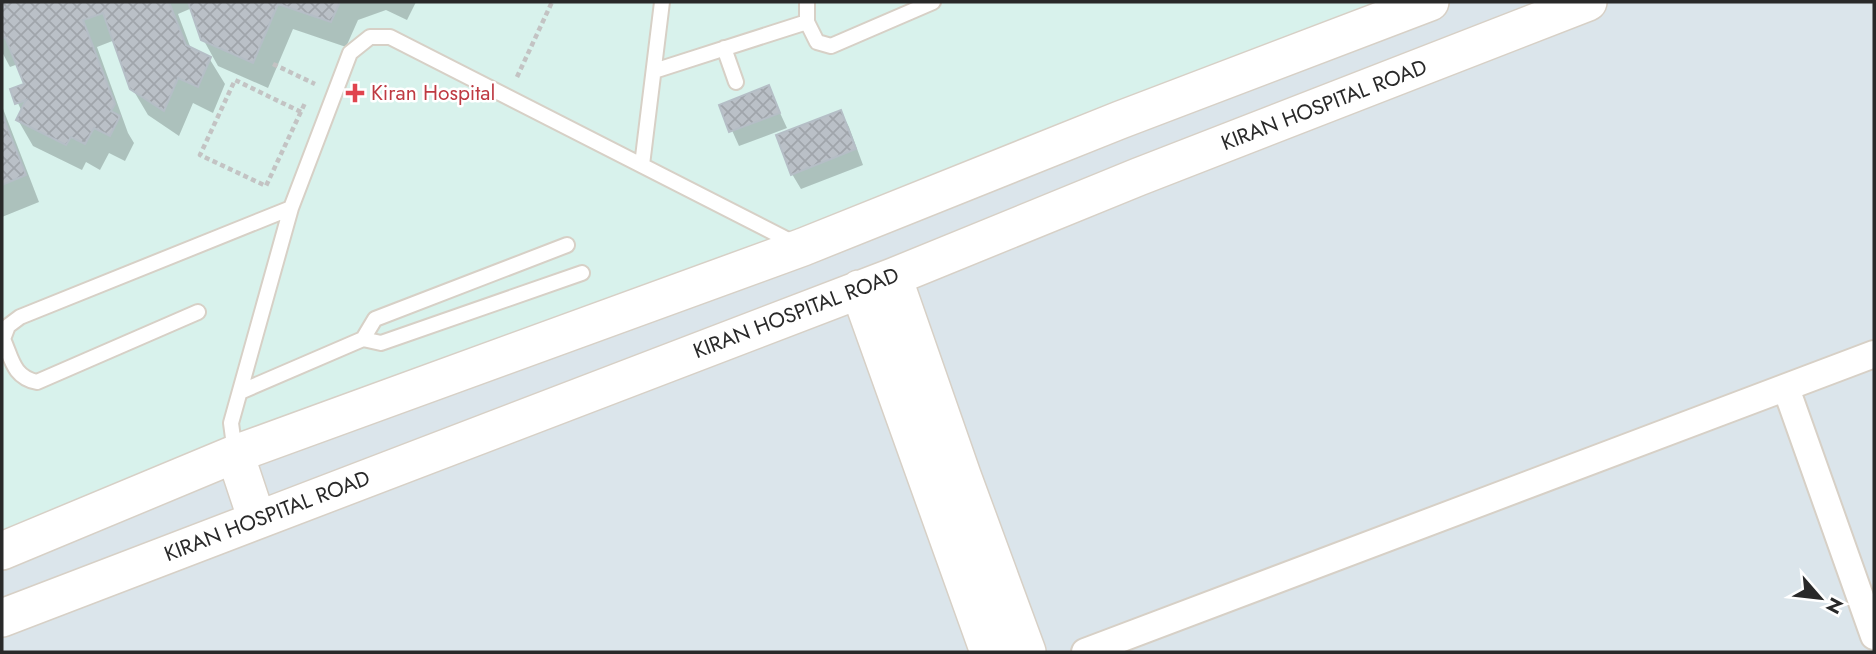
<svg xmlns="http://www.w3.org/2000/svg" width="1876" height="654" font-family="Jost,sans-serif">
  <defs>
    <pattern id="building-cross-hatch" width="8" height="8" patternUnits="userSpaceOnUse" patternTransform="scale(1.75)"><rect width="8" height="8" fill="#bac0c7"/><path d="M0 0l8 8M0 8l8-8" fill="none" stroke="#a0a5ab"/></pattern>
  </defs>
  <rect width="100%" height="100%" fill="#dbe5eb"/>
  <path fill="#d8f2ec" d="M2 2H1434L2 551Z"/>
  <path fill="#0003" d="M2 2H416L407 20 386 10 358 20 346 47 293 29 268 88 218 66 203 39 192 8 178 14 191 49 209 58 225 84 213 113 193 103 179 136 148 115 132 88 115 40 97 47 128 133 134 143 125 161 109 153 100 170 86 162 82 170 33 146 18 120 22 112 12 90 26 85 18 64 10 67 2 52Z
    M768 87 787 128 739 146 721 106Z
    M2 106 39 202 2 217Z
    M841 112 849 127 863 165 801 189 792 174Z"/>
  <path fill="url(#building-cross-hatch)" stroke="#b5bec6" stroke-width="2" d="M2 2H169L186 45 211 57 198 87 178 78 164 111 130 89 103 13 83 20 115 104 111 111 120 116 110 136 94 128 85 144 71 137 66 145 16 120 26 100 15 104 10 89 24 84 5 37 2 39Z
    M188 2H340L331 22 278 4 253 63 201 40Z
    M769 85 780 113 729 132 719 105Z
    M841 110 856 149 791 175 776 135Z
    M2 114 26 175 2 185Z"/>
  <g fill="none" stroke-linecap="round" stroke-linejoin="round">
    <g stroke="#d7d0c6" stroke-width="18">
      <path id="lane" d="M807 2V22L817 42 831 46 933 2
        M724 48 736 82
        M654 71 807 22
        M642 165 662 2
        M198 312 37 382C13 377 12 359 3 339L8 326 20 317 291 208
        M363 339 375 319 567 245
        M240 392 363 339 381 343 582 273
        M235 453 231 423 291 208 350 53 370 37H390L796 244"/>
    </g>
    <g stroke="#d7d0c6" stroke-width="30">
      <path id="street" d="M1786 388 1874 636
        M1085 652 1874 354"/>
    </g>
    <g stroke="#d7d0c6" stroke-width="40">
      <path id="secondary" d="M893 277 962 475 1027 652
        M859 289 989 652
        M235 454 257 520
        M2 551 235 454 803 247 1120 120 1430 2
        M2 618 893 277 1138 177 1588 2"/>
    </g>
    <path stroke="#c3c3c3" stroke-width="4.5" stroke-dasharray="5 3.5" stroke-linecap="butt" d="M273 64 315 84
      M517 77 552 2
      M301 112 235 80 200 155 266 186 305 103"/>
    <use href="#lane" stroke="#fff" stroke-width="14"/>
    <use href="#street" stroke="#fff" stroke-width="26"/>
    <use href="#secondary" stroke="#fff" stroke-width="37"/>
  </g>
  <path fill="#e0444e" stroke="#fff" stroke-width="2.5" d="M351.5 82.5h7v7h7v7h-7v7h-7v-7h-7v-7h7z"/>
  <g text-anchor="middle" stroke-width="5" stroke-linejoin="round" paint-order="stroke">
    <g font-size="21" fill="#be3a42" stroke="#fff" text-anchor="start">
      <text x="371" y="100">Kiran Hospital</text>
    </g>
    <g font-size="21" fill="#292929" stroke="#fff">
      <text transform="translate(1324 105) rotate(-21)" y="7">KIRAN HOSPITAL ROAD</text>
      <text transform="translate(796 313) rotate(-21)" y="7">KIRAN HOSPITAL ROAD</text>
      <text transform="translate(267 516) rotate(-21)" y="7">KIRAN HOSPITAL ROAD</text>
    </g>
  </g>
  <rect width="1876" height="654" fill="none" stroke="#292929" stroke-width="7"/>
  <g transform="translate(1820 598) rotate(118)" stroke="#ffffff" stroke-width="5" paint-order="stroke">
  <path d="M0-5L12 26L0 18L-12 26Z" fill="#292929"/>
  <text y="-10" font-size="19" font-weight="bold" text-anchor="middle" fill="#292929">N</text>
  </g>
</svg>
